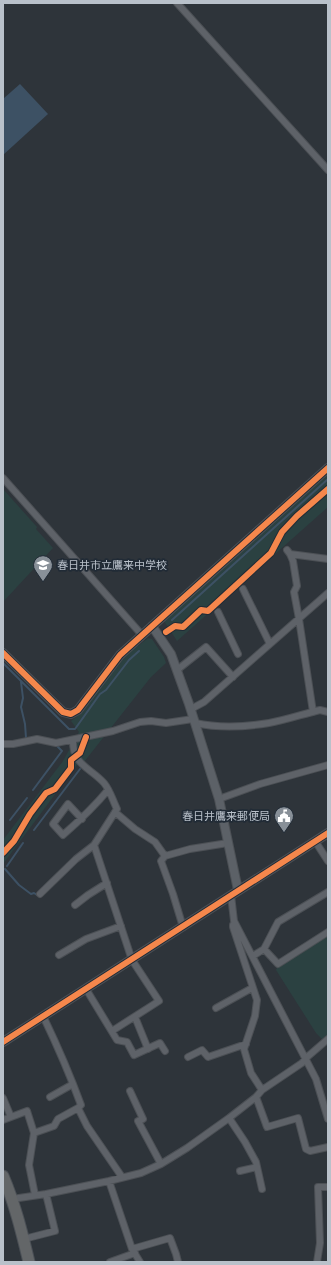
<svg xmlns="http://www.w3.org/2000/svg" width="331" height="1265" font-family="'IBM Plex Sans','Noto Sans JP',sans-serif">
  <rect width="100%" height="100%" fill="#2e343a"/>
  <path fill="#2b4141" d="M328 474V507L177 641 164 621Z
    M3 489 37 527 36 529 53 548 3 602Z
    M148 638 152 639 164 657 166 663 151 677 84 762 77 765 3 864V840L63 761 79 732 71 721 80 714 123 659 136 644 138 646Z
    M328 935V1036L322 1039 316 1033 276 970 278 966Z"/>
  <path fill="#3d5164" d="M20 84 48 114 3 155V99Z"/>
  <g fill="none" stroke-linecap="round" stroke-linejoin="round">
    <path stroke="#3d5164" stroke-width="2" d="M172 620 328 479
      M3 663 69 729H75L100 694 106 690 129 660 139 651
      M21 682 23 698 21 707 25 724 26 738
      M33 790 62 751 57 746
      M10 820 27 798
      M34 830 80 769
      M7 866 23 843
      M5 869 19 885 31 894 34 893 37 895"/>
    <g stroke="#4c5055" stroke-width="8">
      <path id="street" d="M177 3 328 170
        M3 478 142 635
        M287 550 290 554 293 561 297 586 294 592 299 619 313 712
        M290 554 328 559
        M243 589 269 642
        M218 612 238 654
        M177 670 206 647 233 677
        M191 709 204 702 328 593
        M195 723C218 728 245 727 269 723 286 720 303 714 320 710L328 712
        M73 740C72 765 91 768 104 783 110 790 113 801 117 809L94 845 132 960 159 1001 112 1031
        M3 744H13L37 739 56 743 113 731 140 722 151 721 166 723 193 719
        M219 799 260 784 328 765
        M115 812 135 829 155 842 165 856
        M82 819 68 804 53 824 63 835C79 821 94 807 108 790
        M315 841 328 861
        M40 894 76 859 94 845
        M231 895 234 921 316 1079 328 1119
        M75 905 88 895 107 883
        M233 925V927L257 1000 255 1016 244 1049 251 1073 262 1090
        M183 927 173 894 161 861 165 856 190 849 228 843
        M264 949 278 964 328 932
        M59 955 86 939 121 926
        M253 956 264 949 278 922 328 892
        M86 989 117 1040 127 1042 134 1055 160 1043 165 1051
        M216 1008 252 988
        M43 1016C57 1045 70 1075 81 1105L78 1108 87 1126 122 1177
        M135 1017 148 1049
        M188 1057 202 1050 208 1057 246 1044
        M130 1091 143 1119 138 1121 161 1164
        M50 1097 73 1084
        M256 1097 267 1127 298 1118 306 1149 310 1151 328 1147
        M3 1098 11 1117
        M229 1118 245 1142 256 1162 262 1189
        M3 1120 27 1111 34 1133 29 1165 35 1195
        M34 1133 54 1126 58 1119 78 1108
        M240 1171 257 1167
        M109 1181 132 1249 140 1262
        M12 1199 46 1194 109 1181 141 1173 161 1164 187 1148 229 1118 256 1097 262 1090 302 1063 306 1058 328 1039
        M24 1239 55 1231 46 1194
        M132 1249 170 1238 176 1254 178 1262
        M110 1262 135 1253
        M317 1262 320 1243 318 1187H328"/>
    </g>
    <g stroke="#4c5055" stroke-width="10">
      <path id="secondary" d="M152 626 171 654 189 704 219 799 238 890
        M3 653 63 712 71 714 78 710 120 655 328 468
        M3 1042 328 833"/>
    </g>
    <g stroke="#4b5056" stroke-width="13">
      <path id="highway" d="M3 1176C15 1204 22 1233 29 1262"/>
    </g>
    <use href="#street" stroke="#5e6268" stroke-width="6"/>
    <use href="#secondary" stroke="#5c6167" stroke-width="8"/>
    <use href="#highway" stroke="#636668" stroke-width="11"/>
    <g stroke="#212b36" stroke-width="8">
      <path id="cycleway" d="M166 632 175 626 183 627 201 610 208 611 271 553 282 532 297 516 328 489
        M3 653 63 712 71 714 78 710 120 655 328 468
        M3 853 14 841 30 814 46 793 55 789 71 768V760L80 753 86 737
        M3 1042 328 833"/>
    </g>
    <use href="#cycleway" stroke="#f5874c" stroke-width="6"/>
  </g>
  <defs>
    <g id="school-pin" transform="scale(1)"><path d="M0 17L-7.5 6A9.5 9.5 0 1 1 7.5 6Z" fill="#889098" stroke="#212b36"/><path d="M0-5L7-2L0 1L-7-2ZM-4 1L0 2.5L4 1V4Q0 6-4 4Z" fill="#fff"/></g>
    <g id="civic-pin" transform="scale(1)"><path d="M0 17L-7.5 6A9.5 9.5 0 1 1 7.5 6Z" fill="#889098" stroke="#212b36"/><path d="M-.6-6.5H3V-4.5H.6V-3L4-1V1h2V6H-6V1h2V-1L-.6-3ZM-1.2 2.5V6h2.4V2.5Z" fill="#fff"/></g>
  </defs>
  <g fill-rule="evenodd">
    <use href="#school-pin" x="43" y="565"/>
    <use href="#civic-pin" x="284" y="816"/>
  </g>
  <g text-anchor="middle" stroke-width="3.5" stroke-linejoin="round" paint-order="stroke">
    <g font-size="11" fill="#b9c1ca" stroke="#212b36" text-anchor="start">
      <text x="57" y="569">春日井市立鷹来中学校</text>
      <text x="270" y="820" text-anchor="end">春日井鷹来郵便局</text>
    </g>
  </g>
  <rect width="331" height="1265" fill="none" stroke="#b9c1ca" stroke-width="8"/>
</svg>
